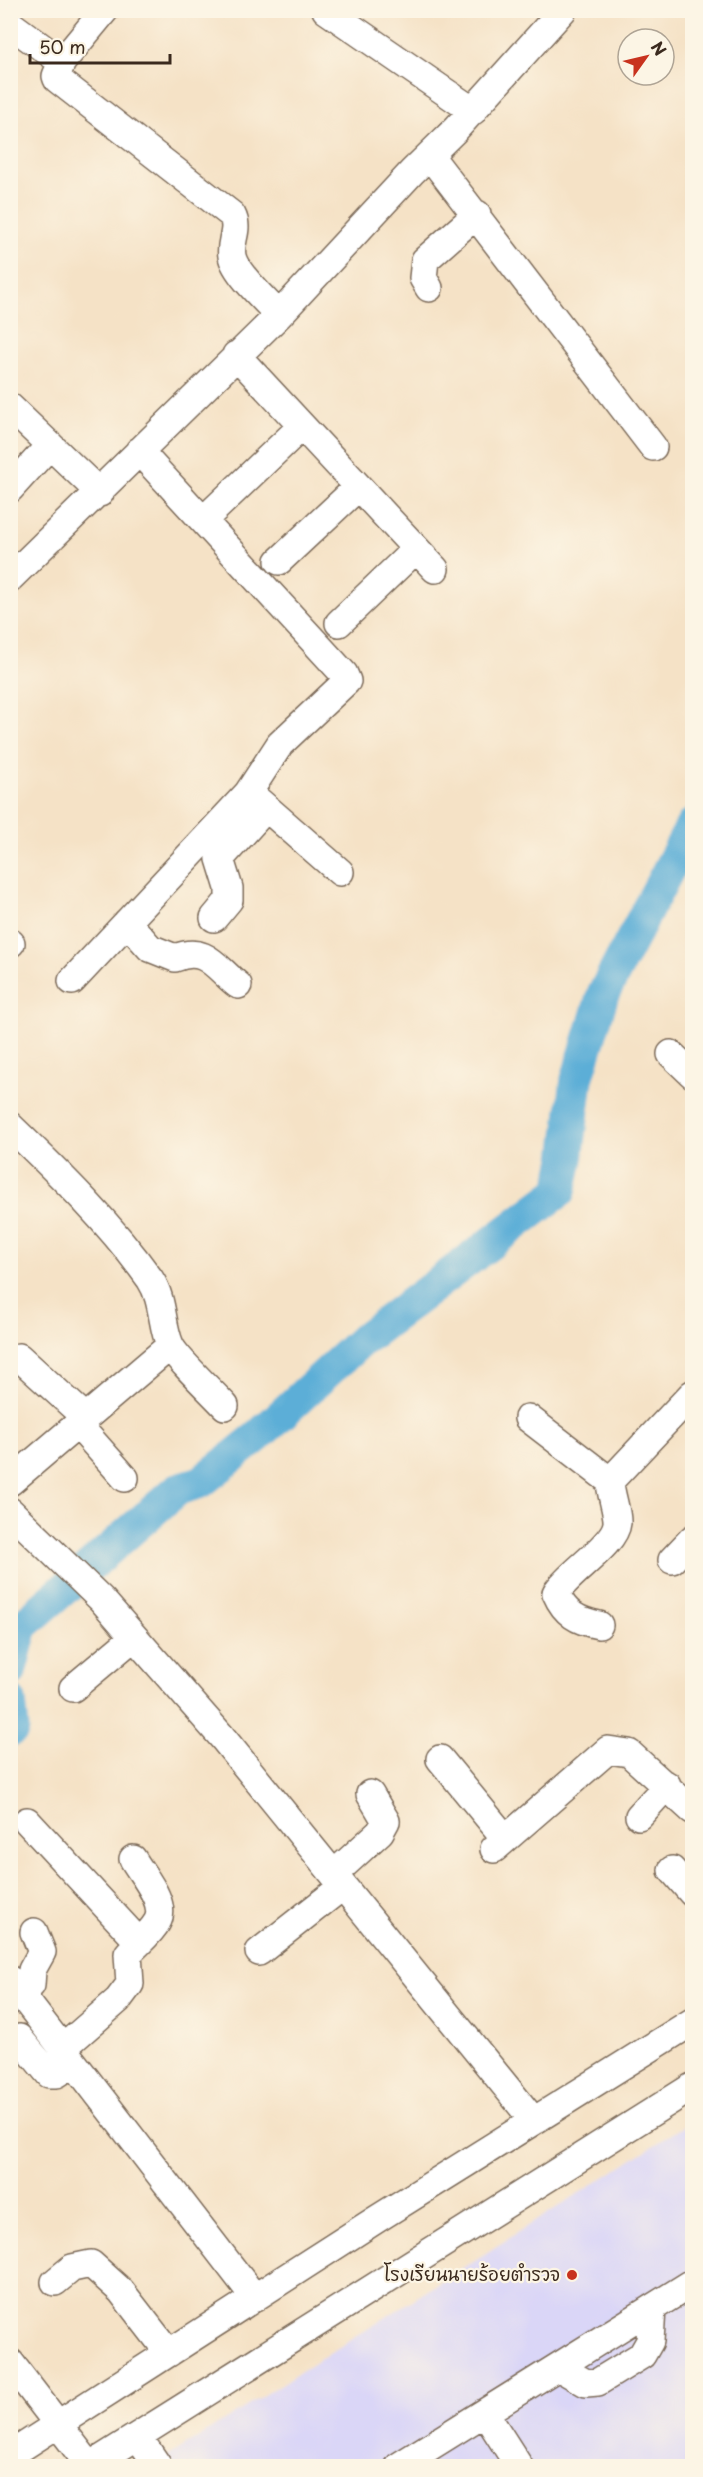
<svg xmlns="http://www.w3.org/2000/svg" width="703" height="2477" font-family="'Playpen Sans','Playpen Sans Thai',sans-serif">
  <rect width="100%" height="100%" fill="#fcf5e5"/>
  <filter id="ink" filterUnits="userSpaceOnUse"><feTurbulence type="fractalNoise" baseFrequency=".0167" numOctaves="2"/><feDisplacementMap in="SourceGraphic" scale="12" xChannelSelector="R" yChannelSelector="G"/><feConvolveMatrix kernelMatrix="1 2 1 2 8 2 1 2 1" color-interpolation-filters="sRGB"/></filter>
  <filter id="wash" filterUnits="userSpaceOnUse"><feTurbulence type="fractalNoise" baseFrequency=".008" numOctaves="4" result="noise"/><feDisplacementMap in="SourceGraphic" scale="24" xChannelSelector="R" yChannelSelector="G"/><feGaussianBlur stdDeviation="1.35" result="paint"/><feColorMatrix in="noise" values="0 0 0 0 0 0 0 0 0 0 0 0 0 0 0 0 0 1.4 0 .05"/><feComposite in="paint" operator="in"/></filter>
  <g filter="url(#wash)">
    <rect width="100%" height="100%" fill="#f5e2c6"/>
    <path fill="#dad6f7" d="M692 2121V2466H153L210 2430Z"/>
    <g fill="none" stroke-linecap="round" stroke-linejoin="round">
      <path stroke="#5caed7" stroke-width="33" d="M10 1672 22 1626 178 1489 201 1482 257 1437 361 1341 560 1191 567 1159 577 1079 603 994 692 825
        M10 1701 13 1729 10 1730"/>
    </g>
  </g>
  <g filter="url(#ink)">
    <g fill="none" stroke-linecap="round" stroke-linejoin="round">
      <g stroke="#7c6a59" stroke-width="30">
        <path id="minor" d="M105 10 62 62 56 76 57 79 232 215C240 230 229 241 232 256 235 273 267 302 279 315
          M326 10 473 111
          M10 24 62 62
          M430 156 653 447
          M429 288 423 278 425 260 477 214
          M236 355 435 569
          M10 407 100 493
          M10 489 50 445
          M214 510 301 427
          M279 561 358 487
          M10 578 279 315 412 172 455 130 563 10
          M339 623 416 549
          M254 797 340 872
          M214 918 229 900V888L220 859 266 808
          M127 922 150 948 175 958C206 945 216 968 238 985
          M10 943H11
          M72 981 248 793 280 744 347 681 344 674 139 451
          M671 1054 692 1074
          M10 1126C60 1174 110 1223 150 1279 164 1300 161 1325 170 1345 175 1357 214 1394 225 1406
          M19 1357 86 1418
          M528 1418 610 1481
          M78 1425 125 1478
          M10 1482 170 1346
          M10 1511 102 1600 222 1737 533 2120
          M672 1560 692 1539
          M599 1625C578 1621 565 1614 556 1593 569 1572 615 1545 617 1523 618 1513 610 1493 610 1481L692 1394
          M73 1688 134 1637
          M440 1759 505 1838
          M639 1816 667 1785
          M27 1821 139 1942
          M494 1849 608 1750 629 1753 692 1810
          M672 1870 692 1893
          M334 1874 380 1832 386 1821 370 1794
          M259 1952 343 1886
          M10 1980 255 2298
          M21 1994 31 1985 32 1970 42 1952 34 1932
          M19 2038 49 2074H57L74 2063
          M63 2048 118 2000 130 1984 128 1954C137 1944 151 1933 157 1922 168 1903 142 1875 133 1859
          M55 2282 72 2268 91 2264 121 2291 169 2353
          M10 2362 90 2466
          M558 2367 586 2383 598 2382 642 2355 650 2341 652 2308
          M485 2413 519 2466
          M139 2438 158 2466
          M10 2455 377 2219 692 2022
          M90 2466 692 2087
          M399 2466 692 2283"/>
      </g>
      <use href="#minor" stroke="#fff" stroke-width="27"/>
    </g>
  </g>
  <circle fill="#c8321e" stroke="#fcf5e5" stroke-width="2" cx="572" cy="2275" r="6"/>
  <g text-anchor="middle" stroke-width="4.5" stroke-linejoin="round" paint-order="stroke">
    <g font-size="18" fill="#3b2a1e" stroke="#fcf5e5" text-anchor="end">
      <text x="560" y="2281">โรงเรียนนายร้อยตำรวจ</text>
    </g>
  </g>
  <rect width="703" height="2477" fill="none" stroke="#fcf5e5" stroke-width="36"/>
  <g transform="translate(646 57) rotate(56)"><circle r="28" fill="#fcf5e5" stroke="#afa495" stroke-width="1.5"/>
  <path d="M0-4.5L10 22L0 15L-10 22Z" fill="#c8321e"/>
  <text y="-9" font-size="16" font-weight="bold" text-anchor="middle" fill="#3b2a1e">N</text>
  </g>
  <path d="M30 54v9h140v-9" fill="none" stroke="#3b2a1e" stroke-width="3"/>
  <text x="39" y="54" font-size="18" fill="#3b2a1e" stroke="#fcf5e5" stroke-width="4.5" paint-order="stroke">50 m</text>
</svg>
